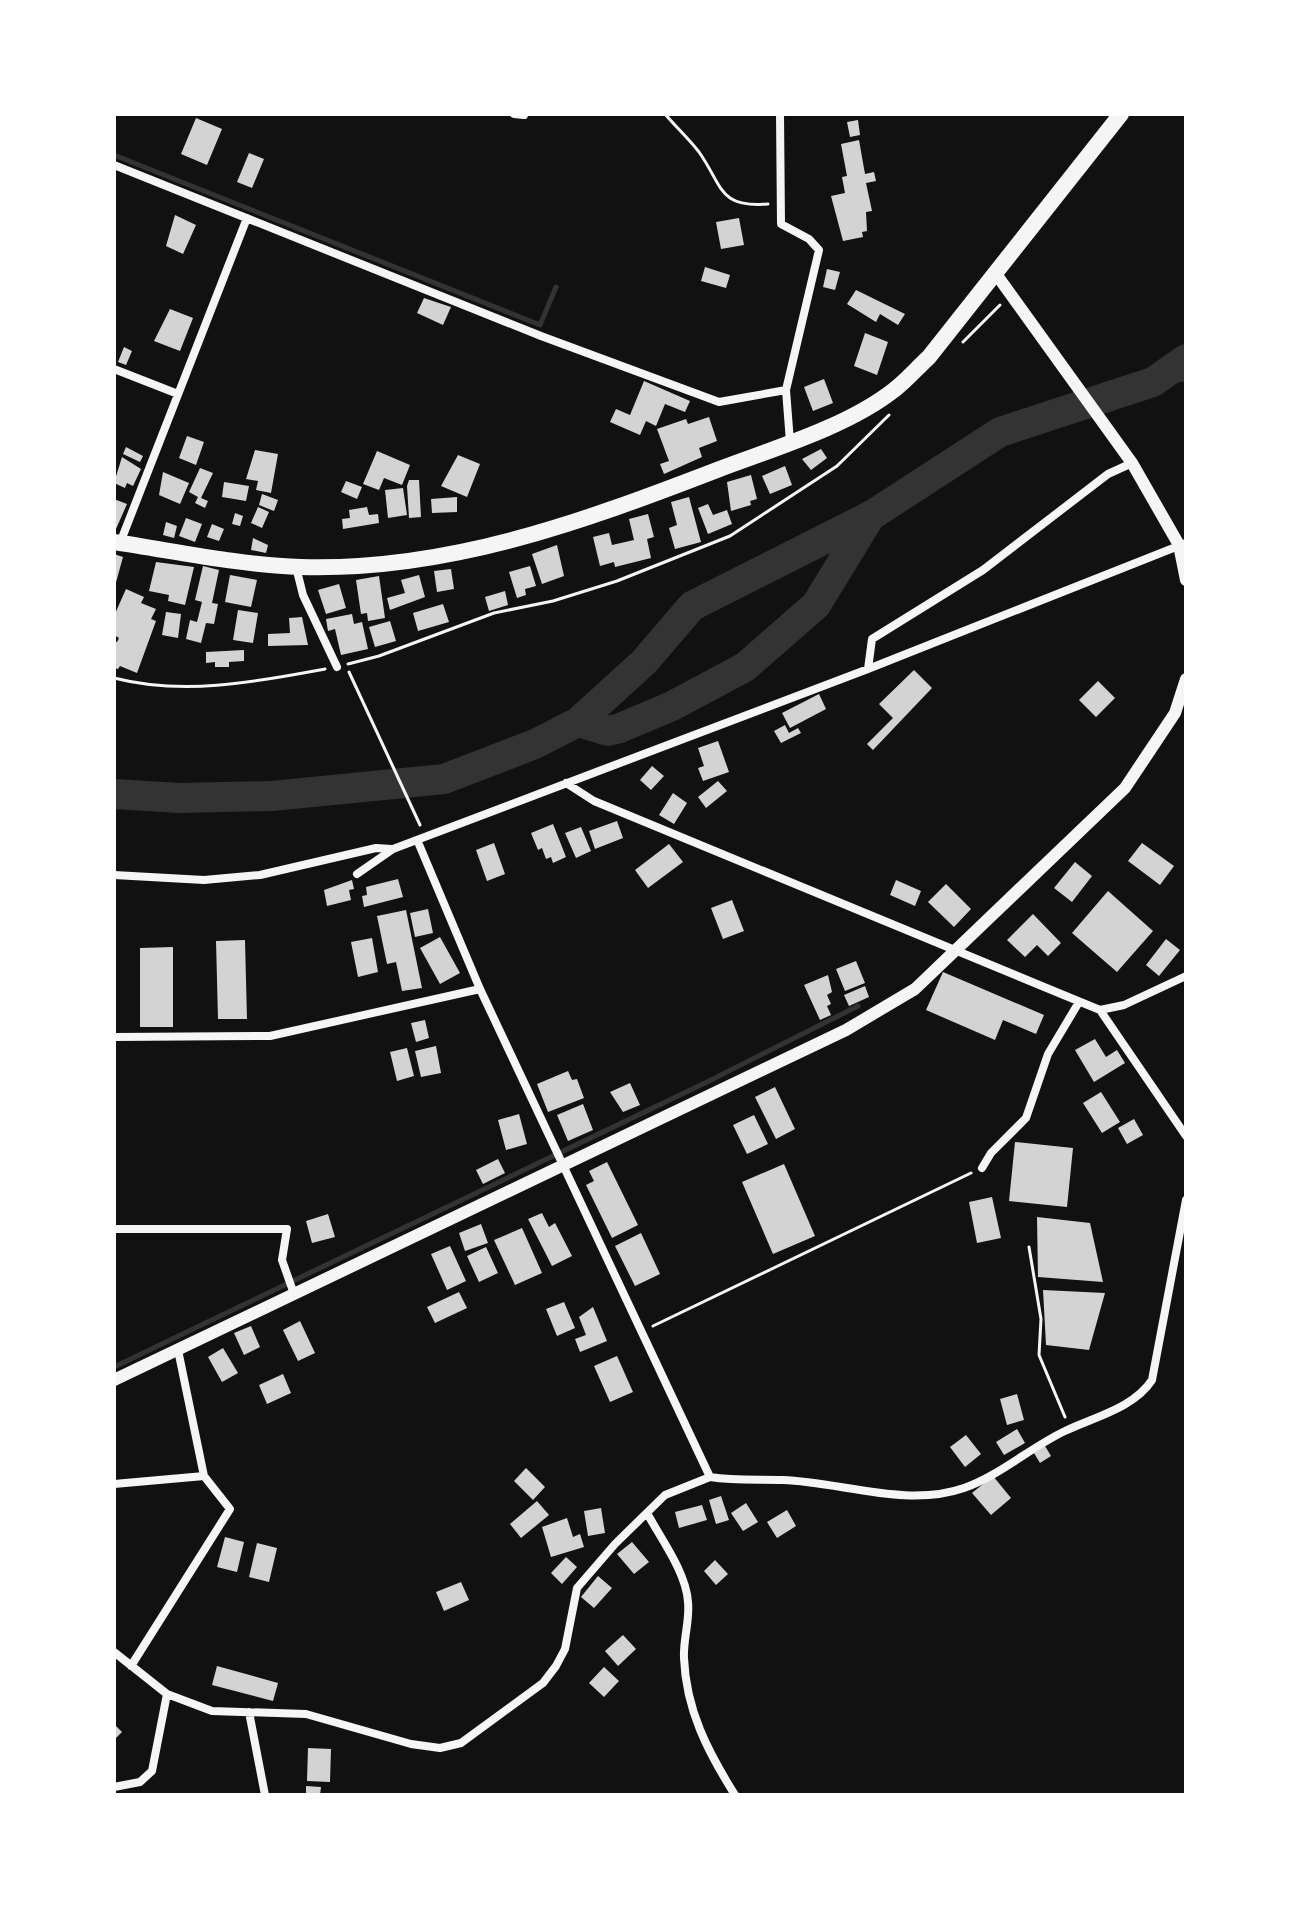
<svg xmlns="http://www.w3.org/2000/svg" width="1300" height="1909" font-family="'Titillium Web',sans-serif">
  <rect width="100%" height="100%" fill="#111"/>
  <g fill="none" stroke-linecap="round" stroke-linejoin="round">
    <path stroke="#333" stroke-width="5" d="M114 155 540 325 556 287
      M1153 382 1186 379
      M114 1367 709 1081 858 1006"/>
    <path stroke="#333" stroke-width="30" d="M578 722 608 731 620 728 672 706 745 667 816 605 871 515
      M114 794 179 798 272 796 444 779 535 744 578 722 644 662 692 606 872 515 1000 432 1153 382 1186 359"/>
  </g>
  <path fill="#d3d3d3" d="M196 118 222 129 207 165 181 154Z
    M858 120 860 135 850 137 847 122Z
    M859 140 865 174 874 172 876 181 866 183 872 211 866 212 867 231 862 232 863 237 843 241 831 196 845 193 842 177 847 176 841 144Z
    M249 153 264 159 252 188 237 182Z
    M175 215 196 225 183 254 166 246Z
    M739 218 744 245 721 249 716 222Z
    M705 267 730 275 726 288 701 281Z
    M827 269 840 272 835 290 823 287Z
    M856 290 905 314 898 325 880 314 876 322 847 304Z
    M424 298 451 307 443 325 417 313Z
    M170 309 193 318 180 351 154 341Z
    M865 333 888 342 877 375 854 366Z
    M124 347 132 351 126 365 118 362Z
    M824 379 833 403 813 411 804 387Z
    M644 381 690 401 685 412 665 404 656 426 646 421 640 435 610 422 616 409 630 415Z
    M709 417 717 441 699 448 702 457 664 474 660 464 669 461 657 429 686 419 688 424Z
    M187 436 204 442 196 465 179 458Z
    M126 447 143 456 140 462 123 454Z
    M821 449 827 458 811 470 802 459Z
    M255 450 278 454 271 493 256 490 258 481 246 479Z
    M377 451 410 465 402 485 384 478 379 490 363 484Z
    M458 455 480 464 467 497 441 486Z
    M122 457 141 469 133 486 127 483 125 488 114 483Z
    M785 466 792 485 770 494 762 476Z
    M200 468 213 473 201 498 208 501 205 508 195 503 198 497 189 492Z
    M163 472 189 483 180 504 159 495Z
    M751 475 757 499 750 501 751 505 731 511 727 482Z
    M409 480H419L421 517 409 518 407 486Z
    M346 481 362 487 357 499 341 492Z
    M224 482 249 486 246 501 222 497Z
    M403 488 407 515 388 518 385 490Z
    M262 494 278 500 274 511 259 505Z
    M457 497V512L432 513 431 499Z
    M689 497 701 542 675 549 669 528 677 525 671 502Z
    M114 499 127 504 116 529 114 528Z
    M708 504 713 515 727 510 732 524 708 534 698 508Z
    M258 507 269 512 262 528 251 523Z
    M367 507 369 515 378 514 379 523 343 529 342 519 350 518 349 510Z
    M235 513 243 516 240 526 232 524Z
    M648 514 654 537 647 539 651 558 615 567 614 562 600 566 593 537 609 533 612 545 634 540 629 519Z
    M186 518 202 524 195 542 179 536Z
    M166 522 177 526 174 538 163 535Z
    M212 524 224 529 219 541 207 537Z
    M253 538 268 545 266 553 251 550Z
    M557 545 564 576 542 584 532 554Z
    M114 554 123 557 115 586H114Z
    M156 562 194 567 185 605 168 601 169 595 149 591Z
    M203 566 219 570 212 603 218 604 214 624 206 623 201 643 186 639 190 620 197 622 202 602 195 600Z
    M530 566 536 586 525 589 526 595 517 598 509 572Z
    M451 569 454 589 437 592 434 571Z
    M230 575 257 580 251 607 225 602Z
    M419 575 425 597 390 610 387 598 405 593 401 580Z
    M379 576 385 618 368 621 367 613 361 614 356 580Z
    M339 584 346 608 326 614 318 590Z
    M126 589 144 597 141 603 156 609 151 619 156 621 137 673 120 666 118 669 114 668V641L117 642 119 638 114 635V616Z
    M505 591 508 605 489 611 485 597Z
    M443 604 449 622 418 631 413 613Z
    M238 610 258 613 253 643 233 640Z
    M166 612 181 614 178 638 162 635Z
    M352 614 354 624 362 622 368 649 341 655 335 629 328 631 326 619Z
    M302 617 308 645 268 646V634L290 633 289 618Z
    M390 621 396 641 375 647 369 627Z
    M244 650V661L229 662V667H215V662L206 663V652Z
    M914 670 932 688 873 750 867 744 893 718 879 704Z
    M1098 681 1115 698 1096 717 1079 700Z
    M819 694 826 709 790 728 782 713Z
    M785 725 789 733 798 728 801 733 781 743 774 731Z
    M718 741 729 772 703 781 698 768 704 766 698 748Z
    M652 766 664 776 651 790 640 780Z
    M718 781 727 791 706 808 698 797Z
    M673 793 687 803 674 824 659 815Z
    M617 821 623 838 595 849 589 831Z
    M553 824 566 857 553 863 551 857 546 859 542 848 538 850 531 833Z
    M581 827 591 851 576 858 565 833Z
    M494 843 505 874 487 881 476 850Z
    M1142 843 1174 866 1160 885 1128 861Z
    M669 844 683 862 648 888 635 870Z
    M1075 862 1092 876 1072 902 1054 888Z
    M398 879 403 897 364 907 362 896 367 895 366 887Z
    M352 880 354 889 349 890 351 900 327 906 324 890Z
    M896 880 921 891 915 906 890 895Z
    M946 884 971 909 954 927 928 902Z
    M1108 891 1153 931 1117 972 1072 933Z
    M732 900 744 931 723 939 711 908Z
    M428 909 433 933 415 937 410 913Z
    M406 910 422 988 402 991 396 962 387 964 377 916Z
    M1033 914 1061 943 1048 956 1037 945 1025 957 1007 940Z
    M440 937 460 973 440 984 420 948Z
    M372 938 378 972 358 977 351 942Z
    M1166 939 1180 950 1159 976 1146 965Z
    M245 940 247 1019H218L216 941Z
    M173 947V1027H140V948Z
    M856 961 865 983 845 991 836 969Z
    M943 972 1044 1015 1036 1034 1003 1020 995 1040 926 1010Z
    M828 975 832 992 827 995 831 1004 827 1006 831 1015 820 1020 804 985Z
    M865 986 869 997 849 1006 844 995Z
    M425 1020 429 1038 416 1042 411 1023Z
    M1095 1039 1106 1057 1117 1050 1125 1063 1094 1082 1075 1050Z
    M436 1046 441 1073 421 1077 415 1051Z
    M407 1048 414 1076 397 1081 390 1052Z
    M568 1071 572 1080 577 1079 584 1098 548 1112 537 1084Z
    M630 1083 640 1105 623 1112 610 1092Z
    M775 1087 795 1129 776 1139 755 1097Z
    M1101 1092 1120 1122 1102 1133 1083 1103Z
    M583 1104 593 1130 568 1141 557 1115Z
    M519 1114 527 1144 506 1150 498 1120Z
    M754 1115 768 1144 747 1154 733 1125Z
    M1134 1119 1143 1135 1127 1144 1118 1128Z
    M1015 1142 1073 1148 1067 1207 1009 1201Z
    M498 1159 505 1173 483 1184 476 1170Z
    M607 1162 638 1225 612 1238 586 1185 594 1181 589 1171Z
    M784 1164 815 1236 773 1254 742 1182Z
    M992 1197 1001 1238 977 1243 969 1202Z
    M542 1213 549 1227 555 1223 572 1256 552 1266 528 1219Z
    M328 1214 335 1237 312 1243 306 1221Z
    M1037 1217 1090 1223 1103 1282 1038 1277Z
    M481 1224 488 1243 465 1251 459 1233Z
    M522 1228 542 1273 515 1285 494 1240Z
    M641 1233 660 1274 635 1286 615 1246Z
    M450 1246 466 1281 447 1290 431 1254Z
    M486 1247 498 1273 479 1282 467 1256Z
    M1043 1290 1105 1293 1089 1350 1046 1345Z
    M459 1292 467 1308 435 1323 427 1307Z
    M564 1302 575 1328 557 1336 546 1309Z
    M593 1307 607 1341 580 1352 575 1339 586 1335 579 1317Z
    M300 1321 315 1353 298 1361 283 1330Z
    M251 1326 260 1347 244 1355 234 1333Z
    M223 1348 238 1373 222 1382 208 1357Z
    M617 1356 633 1392 610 1402 594 1366Z
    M283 1374 291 1393 267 1404 259 1385Z
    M1017 1394 1024 1420 1007 1425 1000 1399Z
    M1017 1429 1025 1443 1004 1455 996 1442Z
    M966 1435 981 1454 965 1467 950 1447Z
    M1045 1446 1051 1456 1040 1463 1034 1453Z
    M526 1468 545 1487 533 1500 514 1481Z
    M993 1476 1011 1498 991 1515 972 1493Z
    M721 1496 729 1520 716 1524 709 1500Z
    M537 1501 549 1515 521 1538 510 1524Z
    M746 1503 758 1522 743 1531 731 1513Z
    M702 1505 707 1520 679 1528 675 1512Z
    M601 1508 605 1533 588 1536 584 1511Z
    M787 1510 796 1526 777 1538 767 1522Z
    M567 1518 573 1537 580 1534 584 1547 551 1557 542 1527Z
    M225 1537 244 1542 237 1572 217 1567Z
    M632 1542 649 1562 634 1574 617 1554Z
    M257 1543 277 1548 269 1582 249 1577Z
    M566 1557 577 1567 562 1584 551 1573Z
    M715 1560 728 1574 716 1585 704 1571Z
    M598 1576 612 1588 594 1608 581 1597Z
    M461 1582 469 1600 444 1611 436 1592Z
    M623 1635 636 1649 618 1666 605 1651Z
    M217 1666 278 1683 273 1701 212 1685Z
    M604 1667 619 1681 604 1697 589 1683Z
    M114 1724 122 1732 114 1740Z
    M308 1748 331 1749 330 1782 307 1781Z
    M306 1786 321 1787 320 1795H306Z"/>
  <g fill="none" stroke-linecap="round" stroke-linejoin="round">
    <path stroke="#f5f5f5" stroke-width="3" d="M665 114C676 127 689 139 699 152 723 186 718 208 768 204
      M963 342 1000 305
      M348 664 379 656 494 613 553 601 617 581 730 536 837 466 889 415
      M349 672 420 825
      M114 678C184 696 255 682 325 669
      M1029 1247 1041 1319 1039 1355 1065 1417
      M653 1326 971 1173"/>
    <path stroke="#f5f5f5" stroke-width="8" d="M514 114 524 115
      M780 114 781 224 809 239 819 250 786 390 790 442
      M114 165 541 336 719 402 786 390
      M114 369 178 394
      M120 543 247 218
      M296 567 303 595 337 667
      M868 669 872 639 983 570 1108 474 1132 463
      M566 783 594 801 1100 1010 1124 1005 1186 976
      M418 842 480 989 710 1477C736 1481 758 1479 783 1480 841 1482 907 1508 964 1488 999 1476 1031 1447 1065 1431 1094 1417 1134 1408 1152 1380L1186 1200
      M357 874 393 849 868 669 1186 543
      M114 875 204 880 260 875 376 848 392 849
      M1100 1010 1186 1136
      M114 1037 270 1036 480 989
      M982 1168 991 1153 1026 1118 1048 1054 1079 1002
      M114 1229H287L282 1260 294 1294
      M114 1484 204 1476
      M647 1513C661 1539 686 1572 688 1602 690 1621 683 1639 684 1658 686 1710 708 1752 735 1795
      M114 1652 167 1694 212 1711 306 1714 411 1744 440 1748 461 1743 543 1683 556 1666 565 1649 577 1588 615 1544 665 1495 710 1477
      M131 1666 230 1509 204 1476 178 1350
      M249 1712 265 1795
      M114 1787 140 1782 152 1771 167 1694"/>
    <path stroke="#f5f5f5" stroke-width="12" d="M996 274 1132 463 1179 545 1186 580
      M114 1380 846 1030 915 989 1125 788 1175 713 1186 679"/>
    <path stroke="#f5f5f5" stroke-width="16" d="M114 542C175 551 239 565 301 567 448 571 582 522 717 470 772 449 847 427 894 390 906 381 917 368 929 357L1121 114"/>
  </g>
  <rect width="1300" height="1909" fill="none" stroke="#ffffff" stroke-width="232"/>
</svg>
